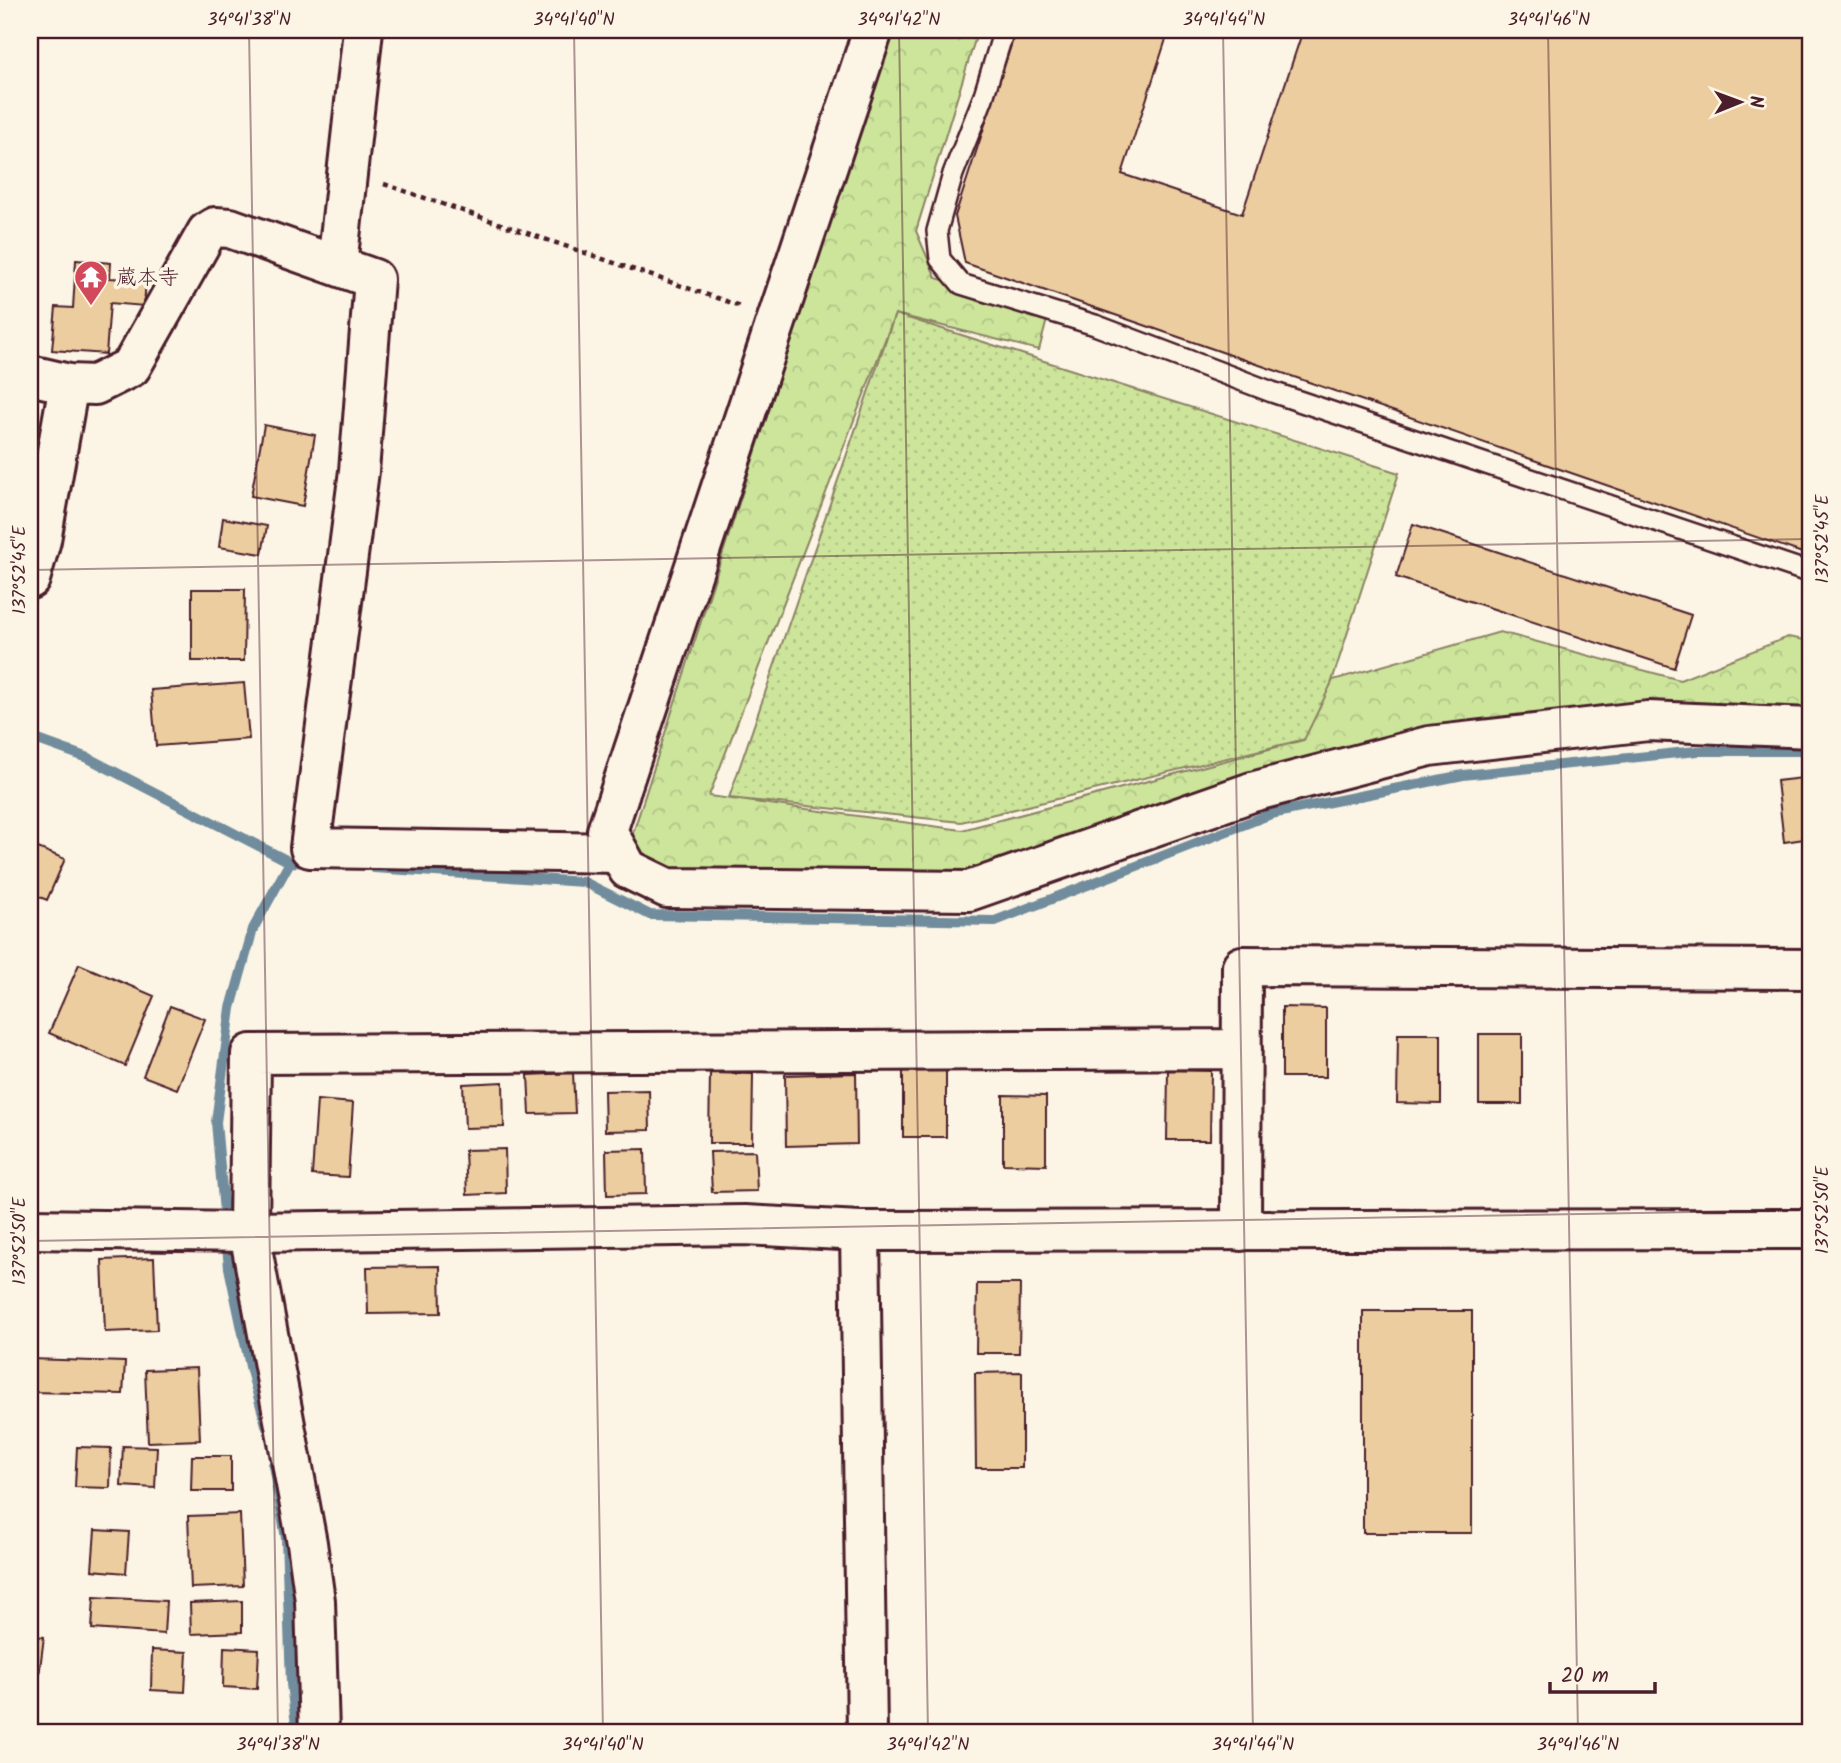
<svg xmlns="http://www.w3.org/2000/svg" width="1841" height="1763" font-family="Kalam,'Klee One',sans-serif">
  <defs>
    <pattern id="grass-dots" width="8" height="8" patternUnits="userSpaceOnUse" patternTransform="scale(1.75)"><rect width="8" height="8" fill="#cce59b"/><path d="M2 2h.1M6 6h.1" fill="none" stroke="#b1c486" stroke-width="1.8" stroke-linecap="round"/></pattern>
    <pattern id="forest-crowns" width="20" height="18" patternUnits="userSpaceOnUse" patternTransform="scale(1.75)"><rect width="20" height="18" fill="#cce59b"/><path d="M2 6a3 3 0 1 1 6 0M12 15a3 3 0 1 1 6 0" fill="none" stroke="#b1c486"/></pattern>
  </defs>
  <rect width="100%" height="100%" fill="#fcf5e5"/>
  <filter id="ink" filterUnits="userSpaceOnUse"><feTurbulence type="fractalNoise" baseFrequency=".0143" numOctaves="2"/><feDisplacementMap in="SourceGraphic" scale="14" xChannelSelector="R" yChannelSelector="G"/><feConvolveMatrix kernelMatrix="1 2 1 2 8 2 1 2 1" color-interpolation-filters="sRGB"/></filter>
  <g filter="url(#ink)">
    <path fill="url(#grass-dots)" stroke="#8b8263" stroke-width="2" d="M895 314 1399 473 1314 737 961 822 729 798Z"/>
    <path fill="url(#forest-crowns)" stroke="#8b8263" stroke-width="2" d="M891 30H978L916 231 936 278 1049 312 1039 350 895 314 709 796 962 830 1304 740 1333 680 1500 632 1680 680 1788 637 1811 641V728L1429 746 957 891 690 888 624 861Z"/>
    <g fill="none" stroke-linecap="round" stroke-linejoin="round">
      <path stroke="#708c9d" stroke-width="10" d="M30 737 88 758 290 862 312 863
        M374 868 584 882 650 915 995 921 1271 814 1463 775 1697 751H1811
        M267 1428 251 1371 229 1268 216 1122 231 1008 253 929 290 862
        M273 1465 286 1538 291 1684 297 1733"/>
    </g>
    <path fill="#eccd9f" stroke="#4a1f2b" stroke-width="2" d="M1016 30H1169L1122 174 1242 214 1303 30H1811V556L965 263 955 216Z
      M76 260 111 263 110 278 146 280 144 306 110 303 106 354 52 350 56 307 73 308Z
      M30 402 35 403 30 430Z
      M264 425 315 435 303 506 251 496Z
      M223 518 267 526 262 554 219 547Z
      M1413 524 1691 615 1674 668 1396 577Z
      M192 589H245L244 661H192Z
      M244 683 249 739 156 746 151 690Z
      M1811 777V838L1784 842 1777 781Z
      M33 846 65 859 47 900 30 893V853Z
      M79 964 154 996 125 1066 49 1033Z
      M170 1006 205 1019 177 1089 143 1076Z
      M1282 1007 1326 1008V1077H1282Z
      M1398 1034H1441V1104L1397 1103Z
      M1479 1034H1522V1104H1479Z
      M903 1067H946V1137H903Z
      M1168 1070 1211 1071 1210 1140H1167Z
      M573 1073 575 1113 530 1114 528 1075Z
      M710 1073 753 1074 752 1143H709Z
      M856 1073 857 1144 786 1146 785 1075Z
      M503 1082 504 1127 465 1128 463 1084Z
      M649 1090 650 1130 605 1131 604 1091Z
      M1003 1095 1046 1096V1165L1003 1164Z
      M317 1100 353 1103 348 1177 312 1175Z
      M505 1149 506 1193 467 1195 465 1150Z
      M645 1149 646 1194 607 1195 606 1150Z
      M755 1151 757 1191 712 1192 710 1152Z
      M154 1258 157 1330 105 1332 102 1260Z
      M440 1266 441 1313 368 1314 367 1267Z
      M977 1284H1020L1019 1353H976Z
      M1363 1311H1472V1533H1363Z
      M30 1359 125 1362 123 1394 30 1392Z
      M197 1368 200 1440 148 1442 145 1370Z
      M1022 1372V1468H976L975 1373Z
      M123 1446 157 1447 155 1488 121 1486Z
      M77 1447 111 1448 110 1488 75 1487Z
      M192 1456H231V1491H191Z
      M240 1514 243 1586 191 1588 188 1516Z
      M95 1530 129 1532 126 1573 92 1570Z
      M94 1597 166 1601 164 1634 92 1629Z
      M242 1601V1632L191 1634 190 1603Z
      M30 1636 44 1637 38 1684 30 1683Z
      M224 1647 259 1649 257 1689 223 1687Z
      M152 1650 187 1652 185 1692 151 1690Z"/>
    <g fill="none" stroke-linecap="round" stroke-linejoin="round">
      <g stroke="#4a1f2b" stroke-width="24">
        <path id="service" d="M1004 30 983 98 953 174 937 231 940 259 961 284 1095 325 1272 392 1811 573"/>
      </g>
      <g stroke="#4a1f2b" stroke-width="44">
        <path id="minor" d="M337 265 363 30
          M30 375 69 384 41 540 30 579
          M69 384 95 385 131 367 207 232 215 227 230 228 374 279 359 471 310 848 619 853
          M860 1231 867 1733
          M1241 1231 1242 966 1811 969
          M319 1733 315 1601 307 1543 249 1232 251 1054 1242 1049"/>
      </g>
      <g stroke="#4a1f2b" stroke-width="44">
        <path id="tertiary" d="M873 30 607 831 628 869 667 888 969 891 1252 792 1429 746 1648 721 1811 728
          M30 1229 249 1232 745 1225 860 1231 1811 1229"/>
      </g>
      <path stroke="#4a1f2b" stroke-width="4.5" stroke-dasharray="5 5" stroke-linecap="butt" d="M384 184 743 307"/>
      <use href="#service" stroke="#fcf5e5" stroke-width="19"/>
      <use href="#minor" stroke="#fcf5e5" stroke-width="38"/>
      <use href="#tertiary" stroke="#fcf5e5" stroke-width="38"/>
    </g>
  </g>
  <path fill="none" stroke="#4a1f2b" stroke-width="2" stroke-opacity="0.45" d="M249 30 278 1733M574 30 603 1733M899 30 928 1733M1223 30 1253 1733M1548 30 1578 1733M30 570 1811 539M30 1241 1811 1210"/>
  <defs>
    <g id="temple-pin" transform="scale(1.75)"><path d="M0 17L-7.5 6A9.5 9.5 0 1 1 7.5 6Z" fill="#d1495b" stroke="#fcf5e5"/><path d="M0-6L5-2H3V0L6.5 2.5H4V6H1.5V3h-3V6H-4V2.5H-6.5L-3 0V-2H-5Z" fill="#fff"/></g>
  </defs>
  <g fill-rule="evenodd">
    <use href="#temple-pin" x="91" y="277"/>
  </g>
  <g text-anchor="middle" stroke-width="7" stroke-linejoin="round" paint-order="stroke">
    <g font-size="21" fill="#4a1f2b" stroke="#fcf5e5" text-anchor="start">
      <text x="116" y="284">蔵本寺</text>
    </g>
  </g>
  <rect width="1841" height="1763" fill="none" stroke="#fcf5e5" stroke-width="77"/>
  <g transform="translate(1740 102) rotate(89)" stroke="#fcf5e5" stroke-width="5" paint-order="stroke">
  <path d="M0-5L12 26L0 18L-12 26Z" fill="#4a1f2b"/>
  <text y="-10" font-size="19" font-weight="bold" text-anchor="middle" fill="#4a1f2b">N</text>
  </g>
  <path d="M1550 1682v10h105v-10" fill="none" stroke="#4a1f2b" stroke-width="3.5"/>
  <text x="1561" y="1682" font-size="21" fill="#4a1f2b" stroke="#fcf5e5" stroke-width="5" paint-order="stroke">20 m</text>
  <rect x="38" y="38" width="1764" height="1686" fill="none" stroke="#4a1f2b" stroke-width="2.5"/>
  <g font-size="18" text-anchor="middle" fill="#4a1f2b">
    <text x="249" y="25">34°41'38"N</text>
    <text x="574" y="25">34°41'40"N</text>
    <text x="899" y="25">34°41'42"N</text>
    <text x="1224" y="25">34°41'44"N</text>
    <text x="1549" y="25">34°41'46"N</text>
    <text transform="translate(1822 539) rotate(-90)" y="6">137°52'45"E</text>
    <text transform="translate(19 570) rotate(-90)" y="6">137°52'45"E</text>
    <text transform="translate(1822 1210) rotate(-90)" y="6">137°52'50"E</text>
    <text transform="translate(19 1241) rotate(-90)" y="6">137°52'50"E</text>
    <text x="278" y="1750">34°41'38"N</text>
    <text x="603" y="1750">34°41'40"N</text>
    <text x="928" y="1750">34°41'42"N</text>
    <text x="1253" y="1750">34°41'44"N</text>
    <text x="1578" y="1750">34°41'46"N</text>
  </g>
</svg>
